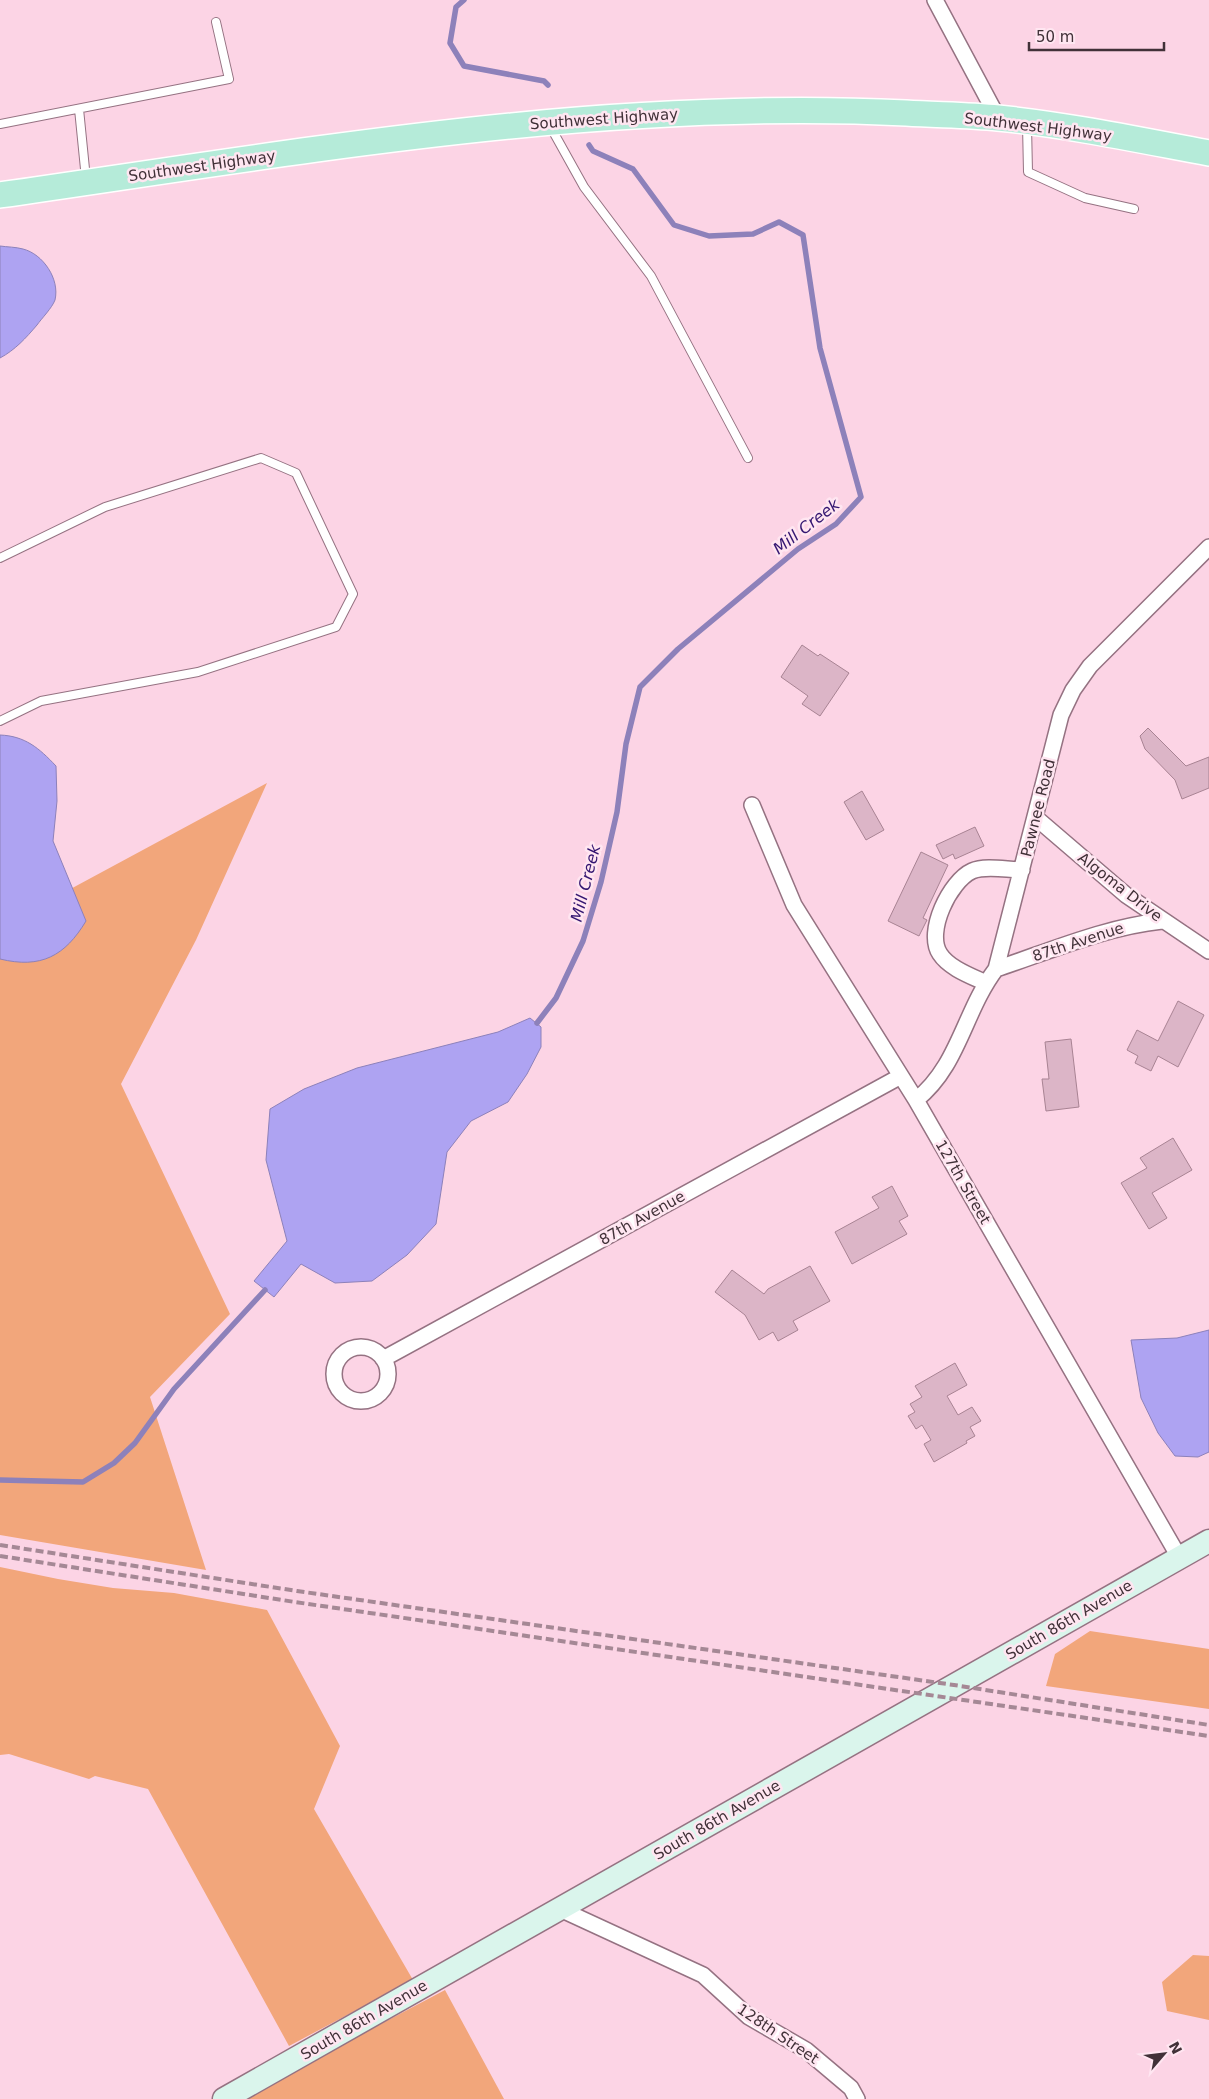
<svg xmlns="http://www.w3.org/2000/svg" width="1209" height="2099" font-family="'DejaVu Sans',sans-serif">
  <rect width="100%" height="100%" fill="#fcd4e5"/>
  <path fill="#f2a67b" d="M267 783 196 940 121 1084 230 1314 150 1397 206 1570 0 1535V927Z
    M0 1567 58 1579 113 1588 174 1593 267 1610 340 1746 314 1809 413 1980 289 2046 148 1789 95 1776 89 1779 9 1754 0 1755Z
    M1090 1631 1209 1649V1709L1046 1686 1055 1654Z
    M1193 1955 1209 1956V2020L1167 2011 1162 1982Z
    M445 1990 504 2099H246L309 2062Z"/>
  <path fill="#aea3f2" stroke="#8d81ba" d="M0 246C7 247 16 247 23 249 43 254 60 279 55 300 52 308 42 318 37 325 26 338 15 350 0 358Z
    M0 735C25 736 39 748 56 766L57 801 53 841 86 921C65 956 41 969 0 959Z
    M530 1018 541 1027V1047L527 1074 508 1102 471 1121 447 1152 436 1224 407 1255 372 1281 335 1283 301 1264 274 1297 254 1281 287 1241 266 1160 270 1109 304 1089 357 1068 498 1032Z
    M1209 1330V1452L1198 1457 1175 1456 1158 1433 1141 1398 1131 1340 1177 1338Z"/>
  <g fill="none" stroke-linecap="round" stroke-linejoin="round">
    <path stroke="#8d81ba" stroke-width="5.5" d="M464 0 456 7 450 43 464 66 544 81 548 85
      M537 1023 556 998 583 941 601 882 617 812 626 744 640 687 678 649 798 549 836 524 861 497 820 348 803 235 779 222 753 234 709 236 674 225 633 169 593 151 589 145
      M0 1480 83 1482 114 1463 135 1443 174 1389 265 1290"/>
  </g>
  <path fill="#dcb5c7" stroke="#a88393" d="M802 645 818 656 820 654 849 673 820 716 802 704 808 696 781 677Z
    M1148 728 1186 766 1209 757V788L1182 799 1175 780 1145 749 1140 736Z
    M862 791 884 830 866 840 844 802Z
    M975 827 984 846 955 859 953 854 943 859 936 845Z
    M921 852 948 865 923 918 927 920 919 936 888 921Z
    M1178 1001 1204 1015 1178 1067 1158 1056 1151 1071 1135 1063 1138 1056 1127 1050 1137 1030 1158 1041Z
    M1071 1039 1079 1107 1046 1111 1042 1079H1049L1045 1042Z
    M1173 1138 1192 1170 1152 1193 1167 1218 1149 1229 1121 1183 1147 1168 1140 1158Z
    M892 1186 908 1216 899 1221 907 1234 852 1264 835 1232 879 1208 872 1197Z
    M810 1266 830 1301 793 1321 798 1330 778 1341 773 1332 759 1340 745 1315 715 1292 732 1270 764 1294 768 1289Z
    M955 1363 967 1385 947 1396 958 1415 972 1407 981 1421 970 1427 975 1436 966 1441 967 1443 934 1462 924 1444 931 1440 922 1425 916 1429 908 1416 915 1412 910 1404 922 1397 915 1386Z"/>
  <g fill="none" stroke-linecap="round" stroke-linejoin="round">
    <g stroke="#957282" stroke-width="10">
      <path id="lane" d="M79 109 86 179
        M0 124 229 79 216 22
        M1027 125 1028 172 1085 198 1134 209
        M550 126 584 187 651 276 748 458
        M0 558 105 507 261 458 296 473 353 594 336 627 198 672 41 701 0 721"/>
    </g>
    <g stroke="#957282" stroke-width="18">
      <path id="street" d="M935 0 998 118
        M752 805 794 905 916 1100 1179 1557
        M1035 817 1126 895 1209 951
        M996 969C1050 951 1105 927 1162 921
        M986 983C971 976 949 968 940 954 925 932 950 881 972 871 986 865 1007 870 1022 870
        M916 1100C959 1066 964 1011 996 969L1061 715 1073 690 1090 666 1209 547
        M334 1374a27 27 0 1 1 54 0a27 27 0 1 1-54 0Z
        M383 1359 901 1076
        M560 1909 703 1975 749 2017 806 2050 851 2088 857 2099"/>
    </g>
    <g stroke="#957282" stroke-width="25">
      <path id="secondary" d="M224 2099 1209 1541"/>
    </g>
    <g stroke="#fff" stroke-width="28">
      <path id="primary" d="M0 195C300 152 602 98 906 113 937 115 968 115 998 118 1068 125 1139 140 1209 153"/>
    </g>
    <use href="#lane" stroke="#fff" stroke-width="8"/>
    <use href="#street" stroke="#fff" stroke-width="15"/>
    <use href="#secondary" stroke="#daf5ec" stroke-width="22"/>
    <use href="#primary" stroke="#b5ebd9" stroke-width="25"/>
    <path stroke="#a58895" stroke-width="4" stroke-dasharray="8 4" stroke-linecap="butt" d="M0 1545 297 1591 954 1685 1209 1725
      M0 1556 295 1602 1209 1736"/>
  </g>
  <g text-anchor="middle" stroke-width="5" stroke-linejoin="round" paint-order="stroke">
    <g font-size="15" fill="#413138" stroke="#ffe6f1">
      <text transform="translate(604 119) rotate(-4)" y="5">Southwest Highway</text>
      <text transform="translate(1038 127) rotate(7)" y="5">Southwest Highway</text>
      <text transform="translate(202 166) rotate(-8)" y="5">Southwest Highway</text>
      <text transform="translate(1038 808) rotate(-76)" y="5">Pawnee Road</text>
      <text transform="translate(1120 887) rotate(38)" y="5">Algoma Drive</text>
      <text transform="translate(1078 942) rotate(-18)" y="5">87th Avenue</text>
      <text transform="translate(963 1182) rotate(60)" y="5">127th Street</text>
      <text transform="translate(642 1218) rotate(-29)" y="5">87th Avenue</text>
      <text transform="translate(1069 1620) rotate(-30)" y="5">South 86th Avenue</text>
      <text transform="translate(717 1820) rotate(-30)" y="5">South 86th Avenue</text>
      <text transform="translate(364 2020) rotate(-30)" y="5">South 86th Avenue</text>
      <text transform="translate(778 2034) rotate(34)" y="5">128th Street</text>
    </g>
    <g font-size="16" font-style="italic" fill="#341671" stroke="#ffe6f1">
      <text transform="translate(806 526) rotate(-38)" y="6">Mill Creek</text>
      <text transform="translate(585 883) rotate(-76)" y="6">Mill Creek</text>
    </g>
  </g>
  <g transform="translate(1164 2054) rotate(62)" stroke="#ffe6f1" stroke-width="4" paint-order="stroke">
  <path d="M0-4L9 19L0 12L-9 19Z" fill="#413138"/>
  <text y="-8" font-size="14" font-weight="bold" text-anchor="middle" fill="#413138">N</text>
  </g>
  <path d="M1029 42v8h135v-8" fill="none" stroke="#413138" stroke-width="2.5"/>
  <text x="1036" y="42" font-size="15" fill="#413138" stroke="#ffe6f1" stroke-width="4" paint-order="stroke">50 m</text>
</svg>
